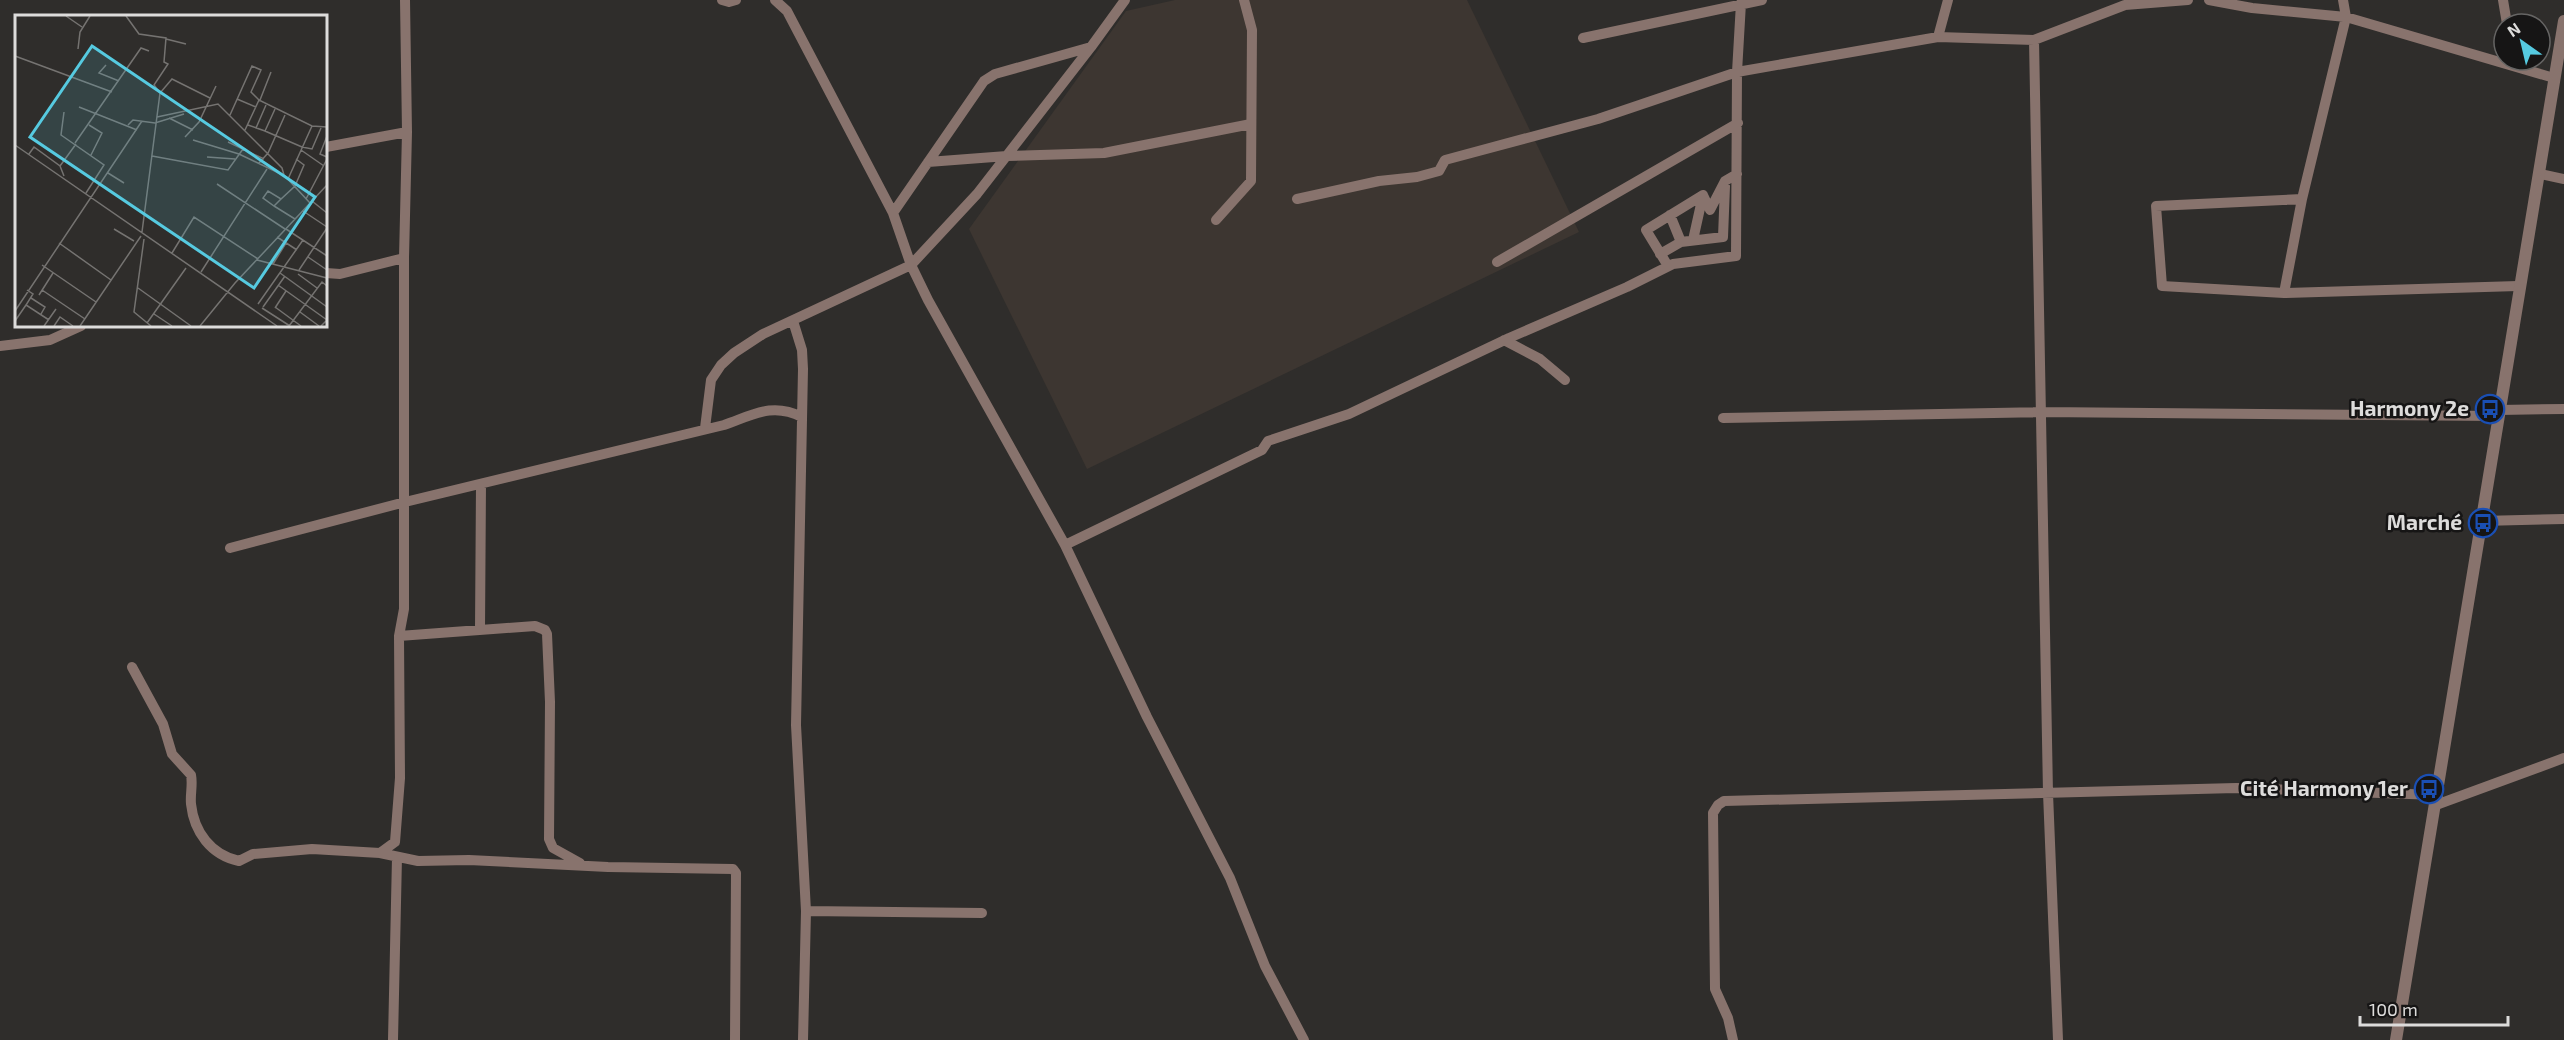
<svg xmlns="http://www.w3.org/2000/svg" width="2564" height="1040" font-family="'Exo 2',sans-serif">
  <rect width="100%" height="100%" fill="#2f2d2b"/>
  <path fill="#3d3631" d="M1175 0H1467L1579 232 1087 469 969 229 1126 11Z"/>
  <g fill="none" stroke-linecap="round" stroke-linejoin="round">
    <path stroke="#88736d" stroke-width="10" d="M722 0 729 2 736 0
      M775 0 787 11 893 213 911 265 928 300 1065 545 1147 717 1230 878 1265 966 1304 1040
      M2209 0 2252 8 2346 17 2554 78
      M2503 0 2507 24
      M1938 37 1948 0
      M1583 38 1762 0
      M2034 40 2048 793 2058 1040
      M326 147 407 132
      M928 162 1007 156 1104 153 1251 124
      M2540 174 2564 179
      M1297 199 1379 181 1417 177 1439 171 1445 160 1598 119 1737 72 1938 37 2034 40 2125 5 2188 0
      M2302 199 2284 293 2162 286 2156 206 2302 199 2346 17 2343 0
      M893 213 984 81 995 74 1091 47 1125 0
      M1216 220 1251 181 1252 30 1244 0
      M1693 240 1703 195
      M1681 242 1723 237 1725 186
      M1660 254 1681 242 1670 215
      M1497 262 1738 123
      M1668 266 1646 230 1703 195 1710 210 1725 181 1737 174
      M326 273 340 274 404 258
      M2284 293 2518 286
      M793 321 802 350 803 369 796 725 806 911 803 1040
      M1504 340 1540 359 1565 380
      M0 346 50 340 81 326
      M2499 410 2564 409
      M1723 418 2042 412 2498 416
      M705 428 711 380 721 365 734 353 763 334 911 265 977 194 1091 47
      M2481 521 2564 519
      M1065 545 1262 450 1268 441 1349 414 1509 338 1627 287 1673 264 1736 256 1737 72 1741 3
      M230 548 405 502 724 425C753 415 772 402 802 417
      M480 630 481 484
      M399 636 535 626 545 630 547 634 550 702 549 839 553 848 580 863
      M132 667 163 724 172 754 191 775C193 785 190 794 191 804 194 832 211 855 239 861L253 854 312 849 380 853 418 861 469 860 608 867 733 869 736 873 735 1040
      M2436 805 2564 758
      M380 853 395 842 400 778 399 636 404 609V258L407 132 405 0
      M806 911 982 913
      M393 1040 397 857
      M1733 1040 1728 1018 1715 989 1713 813 1718 805 1724 801 2236 788 2438 795"/>
    <path stroke="#88736d" stroke-width="12" d="M2396 1040C2452 700 2506 360 2564 21"/>
  </g>
  <defs>
    <g id="bus-ring" transform="scale(1.5)"><circle r="9.5" fill="#161515" stroke="#1a4fb4" stroke-width="1.5"/><path d="M-5-6H5V4H4V6H2V4H-2V6H-4V4H-5ZM-3.5-4V0h7V-4ZM-3.5 1.2v1.5H-2V1.2ZM2 1.2v1.5H3.5V1.2Z" fill="#1a4fb4"/></g>
  </defs>
  <g fill-rule="evenodd">
    <use href="#bus-ring" x="2490" y="409"/>
    <use href="#bus-ring" x="2483" y="523"/>
    <use href="#bus-ring" x="2429" y="789"/>
  </g>
  <g text-anchor="middle" stroke-width="5" stroke-linejoin="round" paint-order="stroke">
    <g font-size="21" font-weight="bold" fill="#dddcdb" stroke="#161515" text-anchor="end">
      <text x="2469" y="416">Harmony 2e</text>
      <text x="2462" y="530">Marché</text>
      <text x="2408" y="796">Cité Harmony 1er</text>
    </g>
  </g>
  <g transform="translate(15 15)">
    <rect width="312" height="312" fill="#2f2d2b"/>
    <path fill="none" stroke="#757371" stroke-width="1.5" d="M51 1 67 12M111 1 124 19 151 23 149 47 153 49 139 70 145 78M151 24 171 29M63 34 65 17 75 1M0 41 97 77M91 50 84 58 104 66M222 84 241 92M245 85 256 57M64 92 122 115M260 94 250 116 287 132 297 134 306 113M49 97 46 120 89 150 71 178M215 100 237 51 246 55 236 77 245 86M142 102 203 89 267 153 269 160 295 188M154 103 178 115M74 110 87 118 76 140M113 110 118 105 140 108 169 99M233 110 250 116M241 113 251 90M230 115 244 85 297 111 312 112M312 121 305 139 312 142M170 122 184 107 201 71M178 125 224 139 268 160M213 127 249 144M60 128 126 33 134 36M0 130 262 311M286 135 309 151M14 139 19 132 45 151 49 161M137 141 213 155 228 134M192 142 220 144M244 148 253 138 270 100M45 151 61 129M93 158 109 168M273 164 297 111M202 169 270 214M266 184 259 191 248 183 253 176 266 184 280 171 289 150 281 144M291 184 312 144M297 186 312 198M259 191 280 204M288 196 312 212M99 214 119 226M271 214 312 241M127 217 145 78 157 64 195 83M262 222 282 235M129 224 119 297 136 311M44 228 96 265M157 238 179 202 243 244M293 242 312 255M242 245 312 263M258 249 271 228M27 250 81 287M284 255 312 213M186 257 252 154M265 258 312 292M283 259 302 273M263 270 312 305 306 311M123 273 176 311M12 275 18 279 11 290 34 305M27 275 70 304M24 280 38 258M16 283 30 292 26 299M243 289 288 225M248 292 270 261M260 292 286 311M247 293 275 311M260 293 271 276M0 296 127 106M285 297 304 311M139 299 157 311M0 306 11 290M132 308 171 253M29 311 41 294M39 311 45 302 58 311M65 311 126 221M185 311 220 268 312 170M274 311 307 267 312 271"/>
    <path fill="#56cae0" fill-opacity="0.15" stroke="#56cae0" stroke-width="3" d="M77 31 300 182 239 273 15 122Z"/>
    <rect width="312" height="312" fill="none" stroke="#dddcdb" stroke-width="3"/>
  </g>
  <g transform="translate(2522 42) rotate(326)"><circle r="28" fill="#161515" stroke="#666564" stroke-width="1.5"/>
  <path d="M0-4.5L10 22L0 15L-10 22Z" fill="#56cae0"/>
  <text y="-9" font-size="16" font-weight="bold" text-anchor="middle" fill="#dddcdb">N</text>
  </g>
  <path d="M2360 1016v9h148v-9" fill="none" stroke="#dddcdb" stroke-width="3"/>
  <text x="2369" y="1016" font-size="18" fill="#dddcdb" stroke="#161515" stroke-width="4.5" paint-order="stroke">100 m</text>
</svg>
